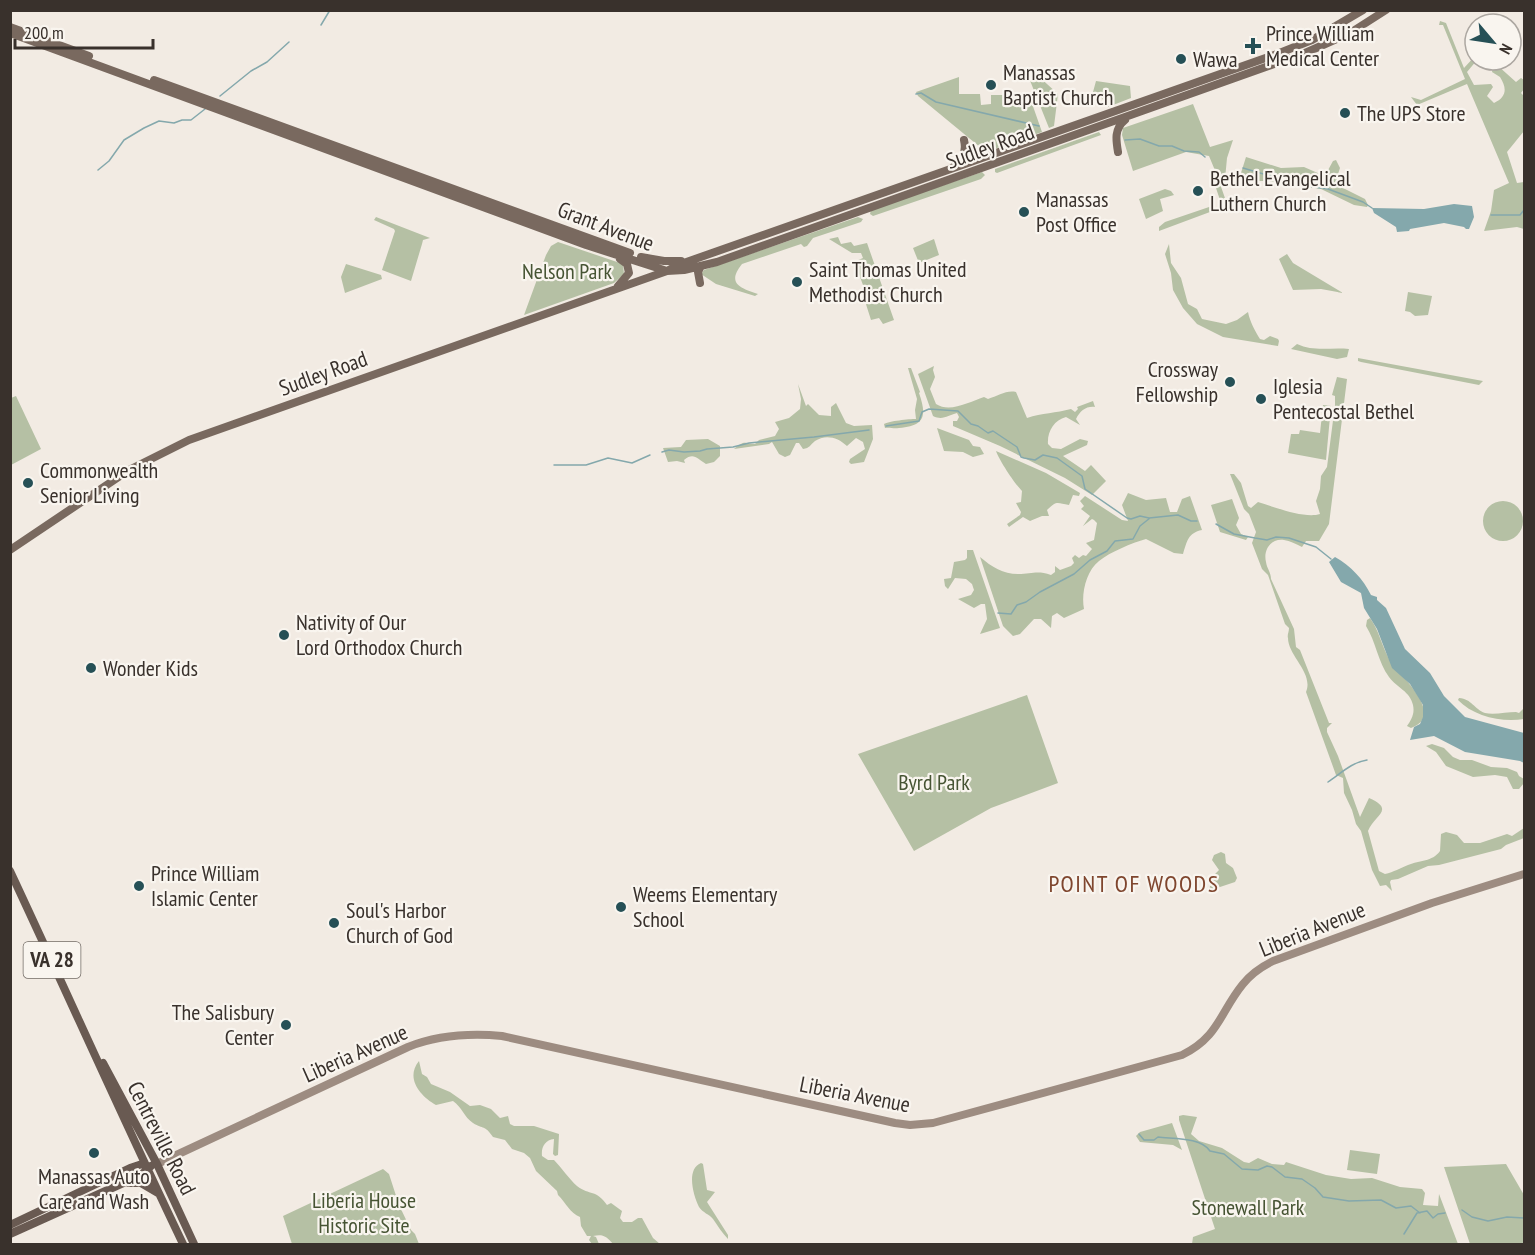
<svg xmlns="http://www.w3.org/2000/svg" width="1535" height="1255" font-family="'PT Sans Narrow',sans-serif">
  <rect width="100%" height="100%" fill="#f2ebe3"/>
  <path fill="#b5c0a4" d="M1440 21 1446 23 1464 68 1475 56V60H1477L1467 72 1474 85 1491 84 1493 87 1487 96 1494 103C1507 97 1507 88 1500 77L1492 72 1493 66 1497 65 1516 82 1521 78 1524 80V89L1521 93 1524 96V131L1507 152 1517 183 1524 182V229L1517 227 1484 231 1491 211 1494 190 1509 183 1467 84 1417 105 1411 97 1421 100 1465 79 1443 25H1439Z
    M1032 74H1036L1058 94 1054 126 1049 128 1029 78Z
    M959 77V94H980L981 105 991 104V95H1029L1042 132 986 152 918 96 916 92Z
    M1096 81 1130 86 1131 98 1108 107 1101 97 1093 92Z
    M1193 104 1210 147 1233 140 1227 158 1225 179 1219 181 1226 201 1221 203 1214 182 1219 180 1209 156 1186 152 1133 171 1122 135 1123 128Z
    M1099 132 1101 135 997 173 995 172V169Z
    M1246 157 1281 168 1304 167 1320 174 1327 172 1333 161 1336 160 1340 168 1337 177 1341 187 1365 199 1368 205 1367 207 1354 205 1321 189 1269 181H1249L1247 187 1243 188 1241 173Z
    M982 172 985 175 981 179 873 216 870 214 871 210Z
    M1165 189 1171 191 1174 195 1160 199 1163 211 1146 219 1139 199Z
    M1212 206 1218 209 1159 231V227L1165 222Z
    M376 217 430 238 423 240 422 244 411 281 382 270 395 231 394 229 374 220Z
    M858 217 863 219 861 222 813 238 807 246 804 247 801 244 742 264C726 284 741 288 758 294L755 296 716 284 701 274 704 270Z
    M838 237 841 244 851 242 854 246 867 243 894 320 883 324 879 318 871 320 864 298 867 296 856 266V261L863 258 861 253H852L829 239Z
    M934 239 939 255 919 263 913 248Z
    M558 242 620 263 623 265 624 274 614 283 524 315 546 255 551 246Z
    M1169 244 1171 263 1181 278 1188 304 1197 309 1202 319 1226 324 1237 320 1248 312C1250 322 1255 331 1260 339L1264 340 1270 336 1278 339 1279 341 1278 346 1223 337 1197 324 1183 308 1173 290 1171 273 1165 254Z
    M1287 254 1293 263 1343 293 1321 289 1293 290 1279 259Z
    M346 264 381 275 382 279 345 293 341 277Z
    M1408 292 1432 296 1428 315 1415 316 1410 312 1405 311Z
    M1297 344C1314 352 1331 347 1349 349L1347 357 1337 359 1291 349Z
    M1358 358 1483 381 1479 385 1361 362 1358 361Z
    M934 366 933 370 935 377 930 389 936 404C950 413 969 402 984 397L988 399C998 396 1006 390 1016 392L1027 418C1042 413 1056 413 1071 409L1075 412 1078 409 1077 407 1093 401 1095 407C1086 406 1080 411 1076 419L1080 425 1066 417C1054 420 1047 432 1048 444L1052 448 1061 449 1080 439 1088 441 1087 445 1063 456 1085 471 1091 465 1106 481 1092 495 1065 478 1000 446 953 426V421H957L959 417 957 413C948 415 943 421 933 416L918 374Z
    M908 368H911L920 392 919 393C927 416 925 426 899 428 893 429 890 427 885 428L884 424C889 421 909 419 916 419L915 410 917 399Z
    M1337 377 1347 379 1329 524 1319 541H1306L1302 547C1296 544 1290 541 1284 540 1271 538 1263 550 1266 562 1267 569 1271 572 1271 579L1294 629 1296 647 1300 650 1329 723H1332L1327 728V732L1338 756 1360 817 1369 798C1396 810 1374 815 1368 831L1379 871 1385 874C1394 872 1400 868 1408 865 1420 860 1432 862 1440 851L1441 834 1446 832 1457 835 1464 843H1480L1507 834 1512 836 1524 828V838L1506 845 1501 849 1439 865 1428 866 1398 879 1391 880 1390 882 1392 891 1386 885 1380 886 1372 870 1361 831 1356 824 1352 810 1344 793 1343 778 1336 775 1306 692C1314 673 1288 656 1288 638 1287 635 1289 632 1289 628L1285 624 1268 575 1262 569 1252 543 1256 532 1249 514 1244 509 1230 474H1234L1241 483 1248 506 1251 508 1258 502C1274 507 1305 519 1320 514L1316 501 1320 489 1321 476 1327 467 1335 405V396L1332 395Z
    M798 384 806 406 808 404 819 415 831 416V407L836 403 846 423 854 426 872 425 873 439 864 462 851 464 849 462 850 459 865 449 863 442 856 438 847 446C838 437 825 434 815 441 810 445 810 448 803 449L799 443H796L790 455 785 457 779 454 772 442 769 444 734 449C745 440 743 443 755 444L759 440 775 436 779 429 775 422 789 418 800 409 801 399Z
    M16 396 41 449 11 465V398Z
    M1323 405 1331 406 1326 460 1288 453 1291 434H1299L1300 430 1320 433Z
    M937 428 969 440 973 446 980 447 984 454 973 457 963 452 944 451Z
    M708 439 720 446V456L714 462 706 464C697 459 694 452 684 460L685 463 677 461 668 462 663 448 681 447 686 440Z
    M996 451 1046 473 1080 493 1079 496 1073 495 1069 505C1057 503 1057 500 1047 510L1049 516H1042L1030 521 1023 517 1009 527 1007 524 1020 515 1021 512 1016 503 1021 502 1022 491C1015 484 999 460 996 451Z
    M1128 493 1146 500 1166 498 1170 512H1177L1182 499 1190 496 1202 530C1188 533 1187 541 1183 554L1174 553 1146 539C1132 543 1110 552 1099 561 1086 571 1081 594 1084 609L1064 618 1057 613 1052 616 1051 628 1041 619H1034L1020 634 1013 636 1003 626 980 557C992 567 1003 574 1018 574 1032 574 1037 570 1051 575L1055 572V566L1060 570 1071 566 1074 563 1072 558 1075 555 1079 558 1083 555 1086 556 1092 549 1086 543 1094 540 1097 523 1094 520 1092 519 1083 526 1090 516 1081 509 1084 506 1080 501 1085 496 1122 520 1128 521 1122 505Z
    M1232 499 1239 518 1236 525 1241 534 1248 537 1246 540 1220 532 1211 505Z
    M1483 521a20 20 0 1 1 40 0a20 20 0 1 1-40 0Z
    M967 550H973L1000 628 980 634 987 619 985 604H981L974 608 958 599 971 595 974 590 972 584 966 579 955 578 948 589 945 586 944 579 951 578 954 562 965 560 967 558Z
    M1370 618C1379 631 1381 643 1388 657 1396 673 1448 714 1411 728L1407 726C1411 720 1415 714 1413 705 1410 691 1397 688 1389 677 1378 662 1376 642 1366 626L1367 620Z
    M1027 695 1058 783 991 808 914 851 858 754Z
    M1459 698C1472 699 1474 709 1485 713 1494 715 1507 712 1516 712L1519 713 1524 708V719C1502 723 1473 716 1458 700Z
    M1432 744 1444 748 1453 757 1460 760H1472L1491 767 1507 768 1517 772 1519 776 1524 779V783L1519 789H1513L1507 777 1495 775 1473 777 1446 766 1436 752 1426 746Z
    M1221 852 1225 854 1226 863 1233 868 1237 878 1235 882 1208 891 1212 882V877L1219 870 1212 860 1214 855Z
    M419 1061 422 1074 427 1077 431 1084 450 1092 470 1106 480 1105 491 1109 500 1118 508 1116 510 1124 514 1126H534L559 1134 558 1155 555 1156 553 1154 554 1139C545 1140 541 1147 542 1156L548 1160H554C562 1168 569 1179 577 1186 590 1196 596 1189 607 1205L611 1203 622 1211 620 1218 623 1222H632L638 1218H642L653 1238 660 1244H613C606 1236 603 1234 593 1236L596 1237 599 1244H592L589 1240 591 1236H587L581 1226 580 1217C570 1213 566 1203 558 1195L557 1191 536 1171 530 1158 524 1153 512 1149 505 1140 493 1137C484 1124 484 1130 473 1123 464 1117 462 1107 453 1101L436 1105C420 1096 405 1078 419 1061Z
    M1183 1115 1197 1117 1191 1134 1199 1141 1222 1148 1244 1162 1249 1163 1258 1158 1272 1164 1284 1165 1286 1162 1326 1175 1351 1179 1372 1178 1400 1187 1422 1189 1425 1193 1423 1205 1438 1206 1439 1194 1458 1244H1192L1193 1237 1215 1229 1179 1120V1116Z
    M1172 1123 1182 1150 1173 1145 1140 1142 1136 1136 1140 1132Z
    M1350 1150 1380 1154 1377 1174 1347 1170Z
    M701 1163 703 1164 707 1190 715 1192 707 1202 728 1235V1239C722 1233 718 1226 713 1219 709 1214 703 1213 699 1207 693 1195 686 1169 701 1163Z
    M1506 1164 1524 1195V1244H1470L1444 1167Z
    M383 1169 389 1174 399 1205 411 1230 415 1234 419 1244H292L283 1216Z"/>
  <path fill="#84a8ac" d="M1454 204 1472 206 1474 217 1469 229H1466L1464 227 1444 223 1410 229 1409 231 1397 232 1396 227 1374 213 1372 208 1424 209Z
    M1335 557C1351 566 1363 579 1371 595L1377 597V600L1386 608 1405 649 1430 673 1444 696 1465 717 1524 733V763L1520 761 1465 752 1434 736 1410 740 1414 727 1420 724 1423 717V705L1410 684 1392 668 1377 629 1364 608 1361 593 1341 582 1329 562Z"/>
  <g fill="none" stroke-linecap="round" stroke-linejoin="round">
    <path stroke="#84a8ac" stroke-width="1.5" d="M321 25 330 10
      M916 94 921 93 936 102 1039 126
      M220 96 251 71 267 62 289 42
      M1125 140 1140 139 1159 146H1172L1184 151 1199 152 1205 157
      M1243 168 1301 185 1328 189 1363 202 1372 208
      M98 170 109 161 124 140 144 128 159 121 174 123 182 120H191L205 109
      M1491 215H1520L1524 210
      M886 426 919 421 922 412 929 409 958 411 971 424 978 426 988 433 993 431 1017 447 1021 457 1024 458 1035 460 1043 455 1057 458 1082 476 1085 489 1127 518 1131 519 1140 516 1149 518 1178 515 1191 521H1197
      M662 452 669 450 684 452 700 451 707 449 733 447 749 443 814 437 869 430
      M554 465H586L608 458 632 463 650 455
      M1216 524 1234 534 1255 538 1267 540 1276 537 1289 538 1316 547 1331 559
      M998 613 1011 614 1017 605 1026 602 1040 592 1074 574 1090 560 1107 551 1115 541 1133 539 1140 526 1150 518
      M1328 782C1340 774 1352 762 1367 760
      M1139 1134 1144 1140H1154L1158 1137C1173 1139 1201 1137 1210 1151L1224 1154 1242 1169 1258 1170 1267 1166 1272 1167 1285 1177 1302 1179 1315 1188 1323 1197 1349 1201 1381 1200 1396 1208 1411 1206 1420 1213
      M1462 1210 1472 1217 1488 1221 1507 1217 1524 1218
      M1404 1234 1417 1213 1427 1211 1433 1218 1438 1214 1445 1213"/>
    <path stroke="#9d8c81" stroke-width="8" d="M157 1164 408 1047C438 1035 469 1033 502 1036L895 1123 910 1125 933 1123 1182 1055C1219 1037 1220 1012 1243 984 1251 974 1261 967 1273 961L1432 903 1524 874"/>
    <path stroke="#79695f" stroke-width="8" d="M10 27 89 56
      M10 33 586 245 667 271 684 270 717 262 1305 53 1350 33 1386 10
      M154 80 630 253
      M1118 152C1116 140 1114 129 1125 120
      M952 168C962 160 967 153 964 140
      M641 257 664 261H681
      M700 283 698 272 701 266
      M618 286 629 273 627 264 620 259
      M10 550 129 470 189 440 667 271 678 265 1277 54 1312 40 1363 10"/>
    <path stroke="#695a52" stroke-width="8" d="M10 871C68 995 124 1121 183 1244
      M103 1063 157 1164 194 1244
      M129 1183H141L158 1193
      M10 1225 130 1168 142 1164 147 1167
      M10 1234 141 1175 151 1166"/>
  </g>
  <g fill="#265056" stroke="#f9f5ef" stroke-width="2">
    <path d="M1250 37h6v6h6v6h-6v6h-6v-6h-6v-6h6z"/>
    <circle cx="1181" cy="59" r="6"/>
    <circle cx="991" cy="85" r="6"/>
    <circle cx="1345" cy="113" r="6"/>
    <circle cx="1198" cy="191" r="6"/>
    <circle cx="1024" cy="212" r="6"/>
    <circle cx="797" cy="282" r="6"/>
    <circle cx="1230" cy="382" r="6"/>
    <circle cx="1261" cy="399" r="6"/>
    <circle cx="28" cy="483" r="6"/>
    <circle cx="284" cy="635" r="6"/>
    <circle cx="91" cy="668" r="6"/>
    <circle cx="139" cy="886" r="6"/>
    <circle cx="621" cy="907" r="6"/>
    <circle cx="334" cy="923" r="6"/>
    <circle cx="286" cy="1025" r="6"/>
    <circle cx="94" cy="1153" r="6"/>
  </g>
  <g text-anchor="middle" stroke-width="4.5" stroke-linejoin="round" paint-order="stroke">
    <rect fill="#f9f5ef" stroke="#736c66" stroke-width="1.5" x="23.5" y="942" width="57" height="36" rx="4.5"/>
    <g font-size="21" font-weight="bold" fill="#39312c">
      <text x="52" y="967">VA 28</text>
    </g>
    <g font-size="22" fill="#39312c" stroke="#f9f5ef" text-anchor="start">
      <text x="1266" y="41">Prince William<tspan x="1266" dy="25">Medical Center</tspan></text>
      <text x="1193" y="67">Wawa</text>
      <text x="1003" y="80">Manassas<tspan x="1003" dy="25">Baptist Church</tspan></text>
      <text x="1357" y="121">The UPS Store</text>
      <text x="1210" y="186">Bethel Evangelical<tspan x="1210" dy="25">Luthern Church</tspan></text>
      <text x="1036" y="207">Manassas<tspan x="1036" dy="25">Post Office</tspan></text>
      <text x="809" y="277">Saint Thomas United<tspan x="809" dy="25">Methodist Church</tspan></text>
      <text x="1218" y="377" text-anchor="end">Crossway<tspan x="1218" dy="25">Fellowship</tspan></text>
      <text x="1273" y="394">Iglesia<tspan x="1273" dy="25">Pentecostal Bethel</tspan></text>
      <text x="40" y="478">Commonwealth<tspan x="40" dy="25">Senior Living</tspan></text>
      <text x="296" y="630">Nativity of Our<tspan x="296" dy="25">Lord Orthodox Church</tspan></text>
      <text x="103" y="676">Wonder Kids</text>
      <text x="151" y="881">Prince William<tspan x="151" dy="25">Islamic Center</tspan></text>
      <text x="633" y="902">Weems Elementary<tspan x="633" dy="25">School</tspan></text>
      <text x="346" y="918">Soul's Harbor<tspan x="346" dy="25">Church of God</tspan></text>
      <text x="274" y="1020" text-anchor="end">The Salisbury<tspan x="274" dy="25">Center</tspan></text>
      <text x="94" y="1184" text-anchor="middle">Manassas Auto<tspan x="94" dy="25">Care and Wash</tspan></text>
    </g>
    <g font-size="22" fill="#39312c" stroke="#f9f5ef">
      <text transform="translate(990 146) rotate(-20)" y="8">Sudley Road</text>
      <text transform="translate(606 226) rotate(21)" y="8">Grant Avenue</text>
      <text transform="translate(323 373) rotate(-20)" y="8">Sudley Road</text>
      <text transform="translate(1312 929) rotate(-22)" y="8">Liberia Avenue</text>
      <text transform="translate(355 1053) rotate(-24)" y="8">Liberia Avenue</text>
      <text transform="translate(855 1094) rotate(11)" y="8">Liberia Avenue</text>
      <text transform="translate(162 1138) rotate(63)" y="8">Centreville Road</text>
    </g>
    <g font-size="22" fill="#465433" stroke="#f9f5ef">
      <text x="567" y="279">Nelson Park</text>
      <text x="934" y="790">Byrd Park</text>
      <text x="364" y="1208">Liberia House<tspan x="364" dy="25">Historic Site</tspan></text>
      <text x="1248" y="1215">Stonewall Park</text>
    </g>
    <g font-size="24" letter-spacing="1.5" fill="#7f462e" stroke="#f9f5ef">
      <text x="1134" y="892">POINT OF WOODS</text>
    </g>
  </g>
  <rect width="1535" height="1255" fill="none" stroke="#39312c" stroke-width="24"/>
  <g transform="translate(1493 42) rotate(119)"><circle r="28" fill="#f9f5ef" stroke="#aca7a1" stroke-width="1.5"/>
  <path d="M0-4.5L10 22L0 15L-10 22Z" fill="#265056"/>
  <text y="-9" font-size="16" font-weight="bold" text-anchor="middle" fill="#39312c">N</text>
  </g>
  <path d="M15 39v9h138v-9" fill="none" stroke="#39312c" stroke-width="3"/>
  <text x="24" y="39" font-size="18" fill="#39312c" stroke="#f9f5ef" stroke-width="4.5" paint-order="stroke">200 m</text>
</svg>
